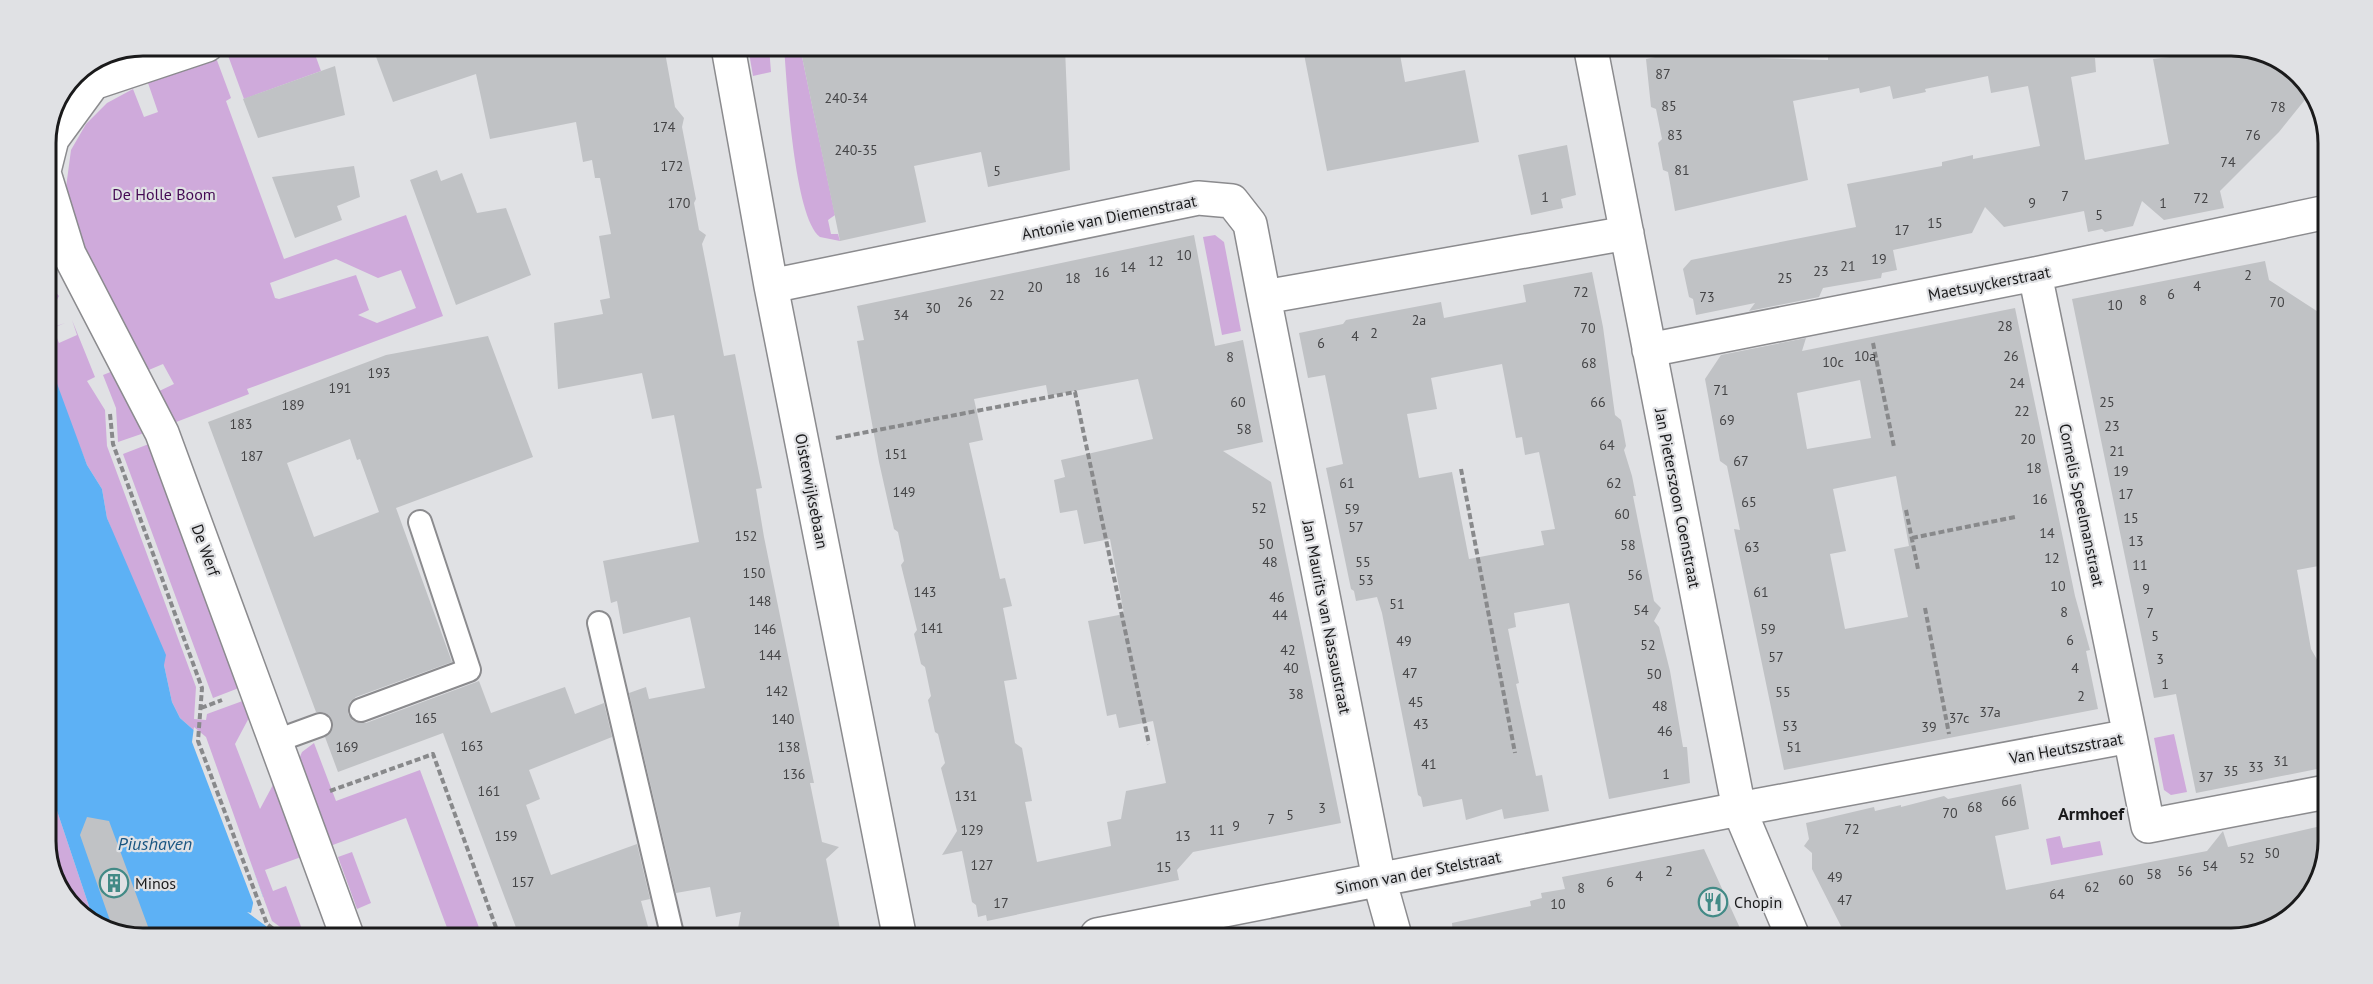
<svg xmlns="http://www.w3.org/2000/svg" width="2373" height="984" font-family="'PT Sans',sans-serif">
  <rect width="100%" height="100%" fill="#e0e1e4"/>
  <path fill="#cfaadb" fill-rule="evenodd" d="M272 45 312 46 321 71 244 99 226 50 231 48 249 54Z
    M748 47H769L771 72 753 76Z
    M784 47H800L835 215 828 220 831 234H838L840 241 820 237C794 217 787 84 784 47Z
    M215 55 231 98 226 101 284 259 406 215 443 316 247 389 249 394 171 424 155 393 174 384 163 364 144 372 71 224 65 195 71 150 86 124 107 103 133 89 144 117 158 112 148 83ZM336 259 378 278 401 270 416 308 377 323 358 315 369 310 356 275 279 299 275 298 270 283Z
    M1215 235 1224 242 1241 331 1222 335 1203 237Z
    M45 279 59 296 47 319 51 328 65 323 53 328 59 343 77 335 72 320 95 377 87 381 105 410 107 446 196 687 194 719 206 720 207 714 248 699 251 714 235 744 260 809 275 781 304 856 265 870 273 891 286 886 303 932H287L272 921 205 740 180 718 172 702 164 665 107 518 102 489 87 465 63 404 45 351Z
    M118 369 150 431 118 442 116 408 103 375Z
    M154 442 244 686 213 698 123 454Z
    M2174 734 2187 792 2171 795 2164 790 2154 738Z
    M314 743 336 801 420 770 481 933H449L406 818 330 846 299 759 302 752Z
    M45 775 95 924 65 900 45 848Z
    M2060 836 2063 848 2100 841 2103 855 2051 865 2046 839Z
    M352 852 371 903 357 909 338 857Z"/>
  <path fill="#5db1f5" d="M45 351 87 465 102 489 107 518 166 655 164 665 172 702 180 718 205 740 263 897 254 899 251 913 247 912 274 932H106L95 924 45 775Z"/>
  <path fill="#e0e1e4" d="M194 727 206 737 263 897 264 900 257 901 256 910 192 742Z"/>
  <path fill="#c0c2c5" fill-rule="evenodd" d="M372 46 664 47 675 107 684 118 682 127 696 199 694 203 699 230 706 235 702 244 724 356 735 354 762 488 756 489 764 537 814 783H810L822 842 839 847 826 859 841 934H791L790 928 758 934H737L741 912 716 917 710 887 676 893 629 693 646 687 649 699 705 688 690 617 623 634 617 601 611 603 603 561 699 542 674 415 652 419 642 373 558 389 554 323 603 314 600 300 610 298 599 236 611 234 600 178H595L592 160 583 162 576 122 490 139 476 74 393 102Z
    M800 47 1065 48 1070 170 988 187 981 152 914 166 926 222 840 241Z
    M1303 49H1399L1405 82 1465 70 1479 142 1327 171Z
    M1689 50 1759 51 1760 58 1828 60V57L2095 58 2096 72 2071 77 2085 160 2169 144 2153 59 2178 56 2273 57 2312 91 2279 132 2220 191 2224 208 2164 220 2142 201 2133 226 2105 232 2102 229 2088 232 2084 211 2004 227 1985 207 1972 233 1893 250 1897 270 1882 273 1881 278 1823 288 1819 297 1749 311 1755 303 1696 315 1693 299 1689 297 1683 269 1691 260 1856 227 1847 184 1942 166V162L1973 155V159L2040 146 2028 86 1991 93 1988 76 1925 89 1926 92 1893 99 1890 86 1860 93 1859 88 1793 101 1808 180 1675 211 1668 172 1663 170 1658 143 1662 139 1656 109 1651 107 1646 59Z
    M335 66 345 115 258 138 243 99Z
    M1567 145 1576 195 1561 199 1563 208 1531 215 1518 155Z
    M354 166 360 197 337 206 342 220 295 238 272 177Z
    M437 170 441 181 462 173 477 213 506 208 531 275 456 305 410 180Z
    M1194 235 1215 346 1243 340 1263 442 1223 451 1271 482 1341 823 1193 852 1177 870 1179 880 987 921 986 915 978 917 976 905 972 902 962 851 942 855 957 831 941 768 945 763 938 734 935 732 928 700 931 696 925 667 921 664 914 634 917 630 901 565 904 561 898 532 894 529 879 462 857 341 864 340 857 306ZM1138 379 1153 439 1061 460 1065 477 1054 480 1060 513 1077 510 1084 544 1110 539 1124 614 1088 621 1107 716 1116 714 1119 728 1153 721 1166 783 1126 791 1121 819 1107 822 1111 846 1037 862 1025 802 1032 801 1022 748 1015 743 1004 681 1017 679 1003 608 1012 606 1005 578 1000 579 969 443 983 440 974 399 1046 385 1048 396Z
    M2265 261 2269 280 2326 317 2324 565 2297 570 2311 649 2323 670 2322 768 2196 793 2176 694 2154 698 2072 299Z
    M1592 272 1603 327 1615 415 1621 420 1623 430 1626 446 1624 450 1632 476 1636 496H1633L1654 601 1661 608 1654 621 1659 627 1670 671 1683 747H1687L1690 783 1609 799 1569 603 1514 613 1516 627 1508 629 1519 683 1516 684 1536 776 1542 775 1549 811 1504 819 1502 809 1466 820 1462 799 1423 807 1421 797 1418 795 1382 613 1377 597 1356 601 1354 591 1351 589 1326 468 1343 464 1325 375 1308 378 1299 333 1343 324 1346 320 1441 302 1444 318 1526 302 1523 285ZM1502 364 1516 438 1522 437 1525 455 1539 452 1555 529 1541 531 1544 545 1469 559 1452 472 1419 478 1407 414 1437 409 1431 378Z
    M2015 308 2075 596 2090 650 2086 651 2098 709 1784 770 1734 529 1740 530 1727 466 1720 461 1705 379 1721 355 1806 338 1802 351ZM1860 380 1871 438 1807 449 1797 393ZM1896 476 1909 546 1894 549 1908 617 1845 629 1830 554 1846 551 1833 489Z
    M488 336 533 457 396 508 452 662 356 697 350 702 348 714 353 721 366 723 479 681 491 713 565 687 575 714 604 703 612 737 529 770 540 799 526 805 551 875 637 844 650 899 641 901 650 934 518 933 443 733 338 772 325 737 333 728 332 720 323 712H316L208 422 386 355ZM350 439 357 460 360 459 379 512 314 537 287 463Z
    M2021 784 2029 829 1995 836 2006 890 2207 851 2223 831 2228 847 2321 826V878L2285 922 2228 935V939L1847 938 1812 869V853L1804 846 1809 839 1806 823 1874 807 1875 811 1901 805V807L1944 796 1948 799Z
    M87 817 109 821 150 932H114L80 835Z
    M1704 849 1744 937 1453 936 1452 923 1531 906 1530 901 1542 898 1541 893 1565 889 1562 877Z"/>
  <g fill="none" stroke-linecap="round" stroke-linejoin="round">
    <g stroke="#8b8b8e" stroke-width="26">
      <path id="lane" d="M599 623 672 934
        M361 710 469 670 420 522
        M276 741 320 725"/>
    </g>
    <g stroke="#8b8b8e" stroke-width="36">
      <path id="street" d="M728 47 771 286 899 934
        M1591 50 1739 809 1793 937
        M45 167 52 139 93 83 207 45
        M45 176 69 254 162 433 346 933
        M2035 274 2130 736
        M771 286 1198 198 1232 201 1250 224 1264 297 1627 233
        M1264 297 1379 879 1395 936
        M1649 350 2035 274 2327 212
        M1097 935 1739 809 2130 736 2148 826 2321 793"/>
    </g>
    <path stroke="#88898b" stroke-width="4" stroke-dasharray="6 3" stroke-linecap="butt" d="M1873 343 1894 447
      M110 414 113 444 202 688 198 741 267 924 277 932
      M836 438 1075 392 1149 744
      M1461 469 1515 753
      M1906 510 1918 569
      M1912 538 2015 517
      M1925 608 1949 734
      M201 708 222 700
      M330 791 433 754 498 933"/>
    <use href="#lane" stroke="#fff" stroke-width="22"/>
    <use href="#street" stroke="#fff" stroke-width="33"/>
  </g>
  <defs>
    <g id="building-ring" transform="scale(1.5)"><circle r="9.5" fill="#e0e1e4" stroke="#428a86" stroke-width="1.5"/><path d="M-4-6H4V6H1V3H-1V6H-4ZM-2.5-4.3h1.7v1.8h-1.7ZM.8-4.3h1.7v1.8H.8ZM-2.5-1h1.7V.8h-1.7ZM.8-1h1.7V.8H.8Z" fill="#428a86"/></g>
    <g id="restaurant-ring" transform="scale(1.5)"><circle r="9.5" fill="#e0e1e4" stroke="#428a86" stroke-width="1.5"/><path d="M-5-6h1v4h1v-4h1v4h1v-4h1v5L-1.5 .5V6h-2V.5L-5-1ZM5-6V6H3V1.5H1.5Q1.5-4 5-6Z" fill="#428a86"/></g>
  </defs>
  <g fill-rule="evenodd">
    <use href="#building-ring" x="114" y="883"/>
    <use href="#restaurant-ring" x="1713" y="902"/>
  </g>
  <g text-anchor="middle" stroke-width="4.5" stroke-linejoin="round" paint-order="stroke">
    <g font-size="14" fill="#444446">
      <text x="1663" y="79">87</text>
      <text x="846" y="103">240-34</text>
      <text x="1669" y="111">85</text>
      <text x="2278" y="112">78</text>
      <text x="664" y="132">174</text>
      <text x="1675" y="140">83</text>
      <text x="2253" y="140">76</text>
      <text x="856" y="155">240-35</text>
      <text x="2228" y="167">74</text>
      <text x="672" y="171">172</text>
      <text x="1682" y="175">81</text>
      <text x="997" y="176">5</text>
      <text x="2065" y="201">7</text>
      <text x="1545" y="202">1</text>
      <text x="2201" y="203">72</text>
      <text x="679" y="208">170</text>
      <text x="2032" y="208">9</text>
      <text x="2163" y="208">1</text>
      <text x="2099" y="220">5</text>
      <text x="1935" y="228">15</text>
      <text x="1902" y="235">17</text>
      <text x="1184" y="260">10</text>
      <text x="1879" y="264">19</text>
      <text x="1156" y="266">12</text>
      <text x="1848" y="271">21</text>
      <text x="1128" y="272">14</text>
      <text x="1821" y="276">23</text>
      <text x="1102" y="277">16</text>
      <text x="2248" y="280">2</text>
      <text x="1073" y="283">18</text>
      <text x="1785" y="283">25</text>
      <text x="2197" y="291">4</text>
      <text x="1035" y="292">20</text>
      <text x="1581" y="297">72</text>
      <text x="2171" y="299">6</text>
      <text x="997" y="300">22</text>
      <text x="1707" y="302">73</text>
      <text x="2143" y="305">8</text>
      <text x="965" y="307">26</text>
      <text x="2277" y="307">70</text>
      <text x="2115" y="310">10</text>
      <text x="933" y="313">30</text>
      <text x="901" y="320">34</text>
      <text x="1419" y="325">2a</text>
      <text x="2005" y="331">28</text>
      <text x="1588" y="333">70</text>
      <text x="1374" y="338">2</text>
      <text x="1355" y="341">4</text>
      <text x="1321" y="348">6</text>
      <text x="1865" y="361">10a</text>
      <text x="2011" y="361">26</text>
      <text x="1230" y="362">8</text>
      <text x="1833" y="367">10c</text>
      <text x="1589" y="368">68</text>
      <text x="379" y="378">193</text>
      <text x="2017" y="388">24</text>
      <text x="340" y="393">191</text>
      <text x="1721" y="395">71</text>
      <text x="1238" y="407">60</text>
      <text x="1598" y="407">66</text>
      <text x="2107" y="407">25</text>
      <text x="293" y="410">189</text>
      <text x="2022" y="416">22</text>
      <text x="1727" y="425">69</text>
      <text x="241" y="429">183</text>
      <text x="2112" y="431">23</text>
      <text x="1244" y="434">58</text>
      <text x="2028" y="444">20</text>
      <text x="1607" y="450">64</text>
      <text x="2117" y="456">21</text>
      <text x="896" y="459">151</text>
      <text x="252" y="461">187</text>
      <text x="1741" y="466">67</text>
      <text x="2034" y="473">18</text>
      <text x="2121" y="476">19</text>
      <text x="1347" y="488">61</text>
      <text x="1614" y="488">62</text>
      <text x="904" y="497">149</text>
      <text x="2126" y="499">17</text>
      <text x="2040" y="504">16</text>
      <text x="1749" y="507">65</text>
      <text x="1259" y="513">52</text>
      <text x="1352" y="514">59</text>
      <text x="1622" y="519">60</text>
      <text x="2131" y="523">15</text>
      <text x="1356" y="532">57</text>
      <text x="2047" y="538">14</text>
      <text x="746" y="541">152</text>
      <text x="2136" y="546">13</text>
      <text x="1266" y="549">50</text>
      <text x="1628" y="550">58</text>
      <text x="1752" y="552">63</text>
      <text x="2052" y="563">12</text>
      <text x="1270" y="567">48</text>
      <text x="1363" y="567">55</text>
      <text x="2140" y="570">11</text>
      <text x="754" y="578">150</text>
      <text x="1635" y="580">56</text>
      <text x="1366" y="585">53</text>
      <text x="2058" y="591">10</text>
      <text x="2146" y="594">9</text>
      <text x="925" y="597">143</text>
      <text x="1761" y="597">61</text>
      <text x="1277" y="602">46</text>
      <text x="760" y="606">148</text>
      <text x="1397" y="609">51</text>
      <text x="1641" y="615">54</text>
      <text x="2064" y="617">8</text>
      <text x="2150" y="618">7</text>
      <text x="1280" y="620">44</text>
      <text x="932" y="633">141</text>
      <text x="765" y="634">146</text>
      <text x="1768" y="634">59</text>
      <text x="2155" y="641">5</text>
      <text x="2070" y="645">6</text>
      <text x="1404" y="646">49</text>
      <text x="1648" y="650">52</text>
      <text x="1288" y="655">42</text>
      <text x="770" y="660">144</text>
      <text x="1776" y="662">57</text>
      <text x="2160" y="664">3</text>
      <text x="1291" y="673">40</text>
      <text x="2075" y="673">4</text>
      <text x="1410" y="678">47</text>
      <text x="1654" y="679">50</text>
      <text x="2165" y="689">1</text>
      <text x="777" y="696">142</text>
      <text x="1783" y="697">55</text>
      <text x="1296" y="699">38</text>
      <text x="2081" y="701">2</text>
      <text x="1416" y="707">45</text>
      <text x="1660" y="711">48</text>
      <text x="1990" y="717">37a</text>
      <text x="426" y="723">165</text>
      <text x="1959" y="723">37c</text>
      <text x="783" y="724">140</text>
      <text x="1421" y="729">43</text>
      <text x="1790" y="731">53</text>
      <text x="1929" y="732">39</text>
      <text x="1665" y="736">46</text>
      <text x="472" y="751">163</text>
      <text x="347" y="752">169</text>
      <text x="789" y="752">138</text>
      <text x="1794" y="752">51</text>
      <text x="2281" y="766">31</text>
      <text x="1429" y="769">41</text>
      <text x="2256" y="772">33</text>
      <text x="2231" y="776">35</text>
      <text x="794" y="779">136</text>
      <text x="1666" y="779">1</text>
      <text x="2206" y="782">37</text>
      <text x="489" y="796">161</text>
      <text x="966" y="801">131</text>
      <text x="2009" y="806">66</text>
      <text x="1975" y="812">68</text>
      <text x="1322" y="813">3</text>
      <text x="1950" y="818">70</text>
      <text x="1290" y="820">5</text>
      <text x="1271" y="824">7</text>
      <text x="1236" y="831">9</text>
      <text x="1852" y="834">72</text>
      <text x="972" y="835">129</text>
      <text x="1217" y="835">11</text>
      <text x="506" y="841">159</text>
      <text x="1183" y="841">13</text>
      <text x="2272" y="858">50</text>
      <text x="2247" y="863">52</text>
      <text x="982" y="870">127</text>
      <text x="2210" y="871">54</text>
      <text x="1164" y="872">15</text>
      <text x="1669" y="876">2</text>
      <text x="2185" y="876">56</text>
      <text x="2154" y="879">58</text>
      <text x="1639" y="881">4</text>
      <text x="1835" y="882">49</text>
      <text x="2126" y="885">60</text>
      <text x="523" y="887">157</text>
      <text x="1610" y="887">6</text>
      <text x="2092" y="892">62</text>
      <text x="1581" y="893">8</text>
      <text x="2057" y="899">64</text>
      <text x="1845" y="905">47</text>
      <text x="1001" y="908">17</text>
      <text x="1558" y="909">10</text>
    </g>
    <g font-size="16" fill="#440a54" stroke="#e0e1e4">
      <text x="164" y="200">De Holle Boom</text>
    </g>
    <g font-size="16" fill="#1a1a1b" stroke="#e0e1e4">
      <text transform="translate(1109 217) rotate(-11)" y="6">Antonie van Diemenstraat</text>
      <text transform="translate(1989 283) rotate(-11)" y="6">Maetsuyckerstraat</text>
      <text transform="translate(812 491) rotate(79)" y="6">Oisterwijksebaan</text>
      <text transform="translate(1678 498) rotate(79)" y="6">Jan Pieterszoon Coenstraat</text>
      <text transform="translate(2082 505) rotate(78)" y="6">Cornelis Speelmanstraat</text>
      <text transform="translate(206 550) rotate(70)" y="6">De Werf</text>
      <text transform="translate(1327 617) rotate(79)" y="6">Jan Maurits van Nassaustraat</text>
      <text transform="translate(2066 748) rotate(-10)" y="6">Van Heutszstraat</text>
      <text transform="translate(1418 872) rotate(-11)" y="6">Simon van der Stelstraat</text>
    </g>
    <g font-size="16" fill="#1a1a1b" stroke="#e0e1e4" text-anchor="start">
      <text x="135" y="889">Minos</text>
      <text x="1734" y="908">Chopin</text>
    </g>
    <g font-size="18" font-weight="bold" fill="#1a1a1b" stroke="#e0e1e4">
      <text x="2091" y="820">Armhoef</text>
    </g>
    <g font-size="18" font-style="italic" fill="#185581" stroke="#e0e1e4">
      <text x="155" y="850">Piushaven</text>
    </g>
  </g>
  <path d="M0 0H2373V984H0ZM143 56H2231A87 87 0 0 1 2318 143V841A87 87 0 0 1 2231 928H143A87 87 0 0 1 56 841V143A87 87 0 0 1 143 56Z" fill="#e0e1e4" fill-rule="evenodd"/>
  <path fill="none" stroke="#1a1a1b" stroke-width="3" d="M143 56H2231A87 87 0 0 1 2318 143V841A87 87 0 0 1 2231 928H143A87 87 0 0 1 56 841V143A87 87 0 0 1 143 56Z"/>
</svg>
